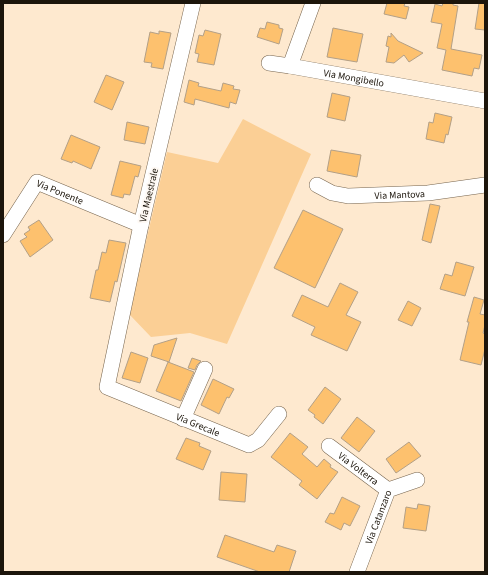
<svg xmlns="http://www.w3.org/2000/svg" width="488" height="575" font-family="'Source Sans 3',sans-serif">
  <rect width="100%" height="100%" fill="#fee9cf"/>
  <path fill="#fbcf95" d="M243 119 311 154 227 344 190 333 151 337 129 314 167 152 218 163Z"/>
  <path fill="#fdc16e" stroke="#b3a087" d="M387 3H405L404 6 409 7 406 19 384 14Z
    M443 3H453V5L458 6 451 49 482 55 479 69 474 68 472 76 442 70 446 50 437 48 442 24 431 22 435 4 442 6Z
    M479 3H485V30L475 29Z
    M267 22 279 25V28L283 29 279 44 257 37 260 28 265 29Z
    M333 28 363 34 357 62 327 57Z
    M205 30 221 34 214 65 197 62 199 54 195 53 199 35 203 36Z
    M159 31 171 33 163 69 151 67 152 63 144 62 150 32 159 34Z
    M391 33 398 41 423 53 409 62 404 55 394 63 386 62 389 47 386 46 388 36 391 37Z
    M106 75 124 82 112 110 94 102Z
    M189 80 199 83 198 86 221 91 223 83 234 86 233 89 240 90 236 104 230 102 229 108 195 99 194 105 184 102Z
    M332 93 350 97 345 121 327 117Z
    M435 113 452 117 448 135 446 134 444 143 426 139 429 122 433 123Z
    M127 122 149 127 145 144 124 140Z
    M71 135 100 147 91 169 73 161 72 163 61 159Z
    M331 150 361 155 357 177 327 171Z
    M120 161 141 166 138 177 135 176 130 195 124 194 123 198 111 195Z
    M430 204 440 206 431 243 422 240Z
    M303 210 343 229 315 288 274 268Z
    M39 220 53 240 30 257 20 241 27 237 24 234 30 230 28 227Z
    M109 240 126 243 117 282 115 281 110 302 90 298 96 270H98L102 252 106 253Z
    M456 262 474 267 465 296 440 289 445 274 452 276Z
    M340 283 358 292 346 315 361 322 347 351 311 335 315 327 292 316 302 295 328 307Z
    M474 297 484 300 480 314 485 315V325L483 333 485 334V349L481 365 460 360 469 322H467Z
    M408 301 421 308 412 326 398 320Z
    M177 338 169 362 151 356 154 345Z
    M131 352 148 358 140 383 122 378Z
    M192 358 201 361 197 365 195 370 188 368Z
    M168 362 194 372 181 401 156 391Z
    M213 379 234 389 229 398 227 397 219 414 201 405Z
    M325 387 341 399 323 424 314 417 315 415 308 410Z
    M357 417 375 431 359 452 341 438Z
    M290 433 308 447 302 454 317 467 324 459 331 465 330 467 338 472 317 499 299 485 302 481 271 457Z
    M186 438 200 443 199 446 211 451 203 470 176 459Z
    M409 442 421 456 396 473 386 459Z
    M221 472 247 474 245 502 219 500Z
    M342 497 360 506 350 526 344 523 341 530 325 522 330 513 334 514Z
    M418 504 430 506 426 531 403 528 406 507 417 509Z
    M225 535 274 552 277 545 296 551 289 572H260L217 557Z"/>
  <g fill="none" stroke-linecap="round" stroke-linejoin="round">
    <g stroke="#77654e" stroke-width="16">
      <g id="street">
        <path id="s1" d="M193 3 141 225 107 387 249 445 258 440 279 414"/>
        <path id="s2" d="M313 3 290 66 485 101"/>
        <path d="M269 63 290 66"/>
        <path id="s3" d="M317 185 332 193 348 196 428 193 485 185"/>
        <path id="s4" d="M3 235 37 182 141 225"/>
        <path d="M183 419 205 369"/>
        <path id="s5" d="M329 446 388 490"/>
        <path id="s6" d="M357 572 388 490 417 480"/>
      </g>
    </g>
    <use href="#street" stroke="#fff" stroke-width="15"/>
  </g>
  <g text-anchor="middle" stroke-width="4" stroke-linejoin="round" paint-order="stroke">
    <g font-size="10" fill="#1c150b" stroke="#fef9f4">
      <text dy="4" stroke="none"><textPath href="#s2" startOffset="132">Via Mongibello</textPath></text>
      <text dy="4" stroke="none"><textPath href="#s4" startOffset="88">Via Ponente</textPath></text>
      <text dy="4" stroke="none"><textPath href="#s3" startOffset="85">Via Mantova</textPath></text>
      <text transform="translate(148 195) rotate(-77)" y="4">Via Maestrale</text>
      <text dy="4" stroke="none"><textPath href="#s1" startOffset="492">Via Grecale</textPath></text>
      <text dy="4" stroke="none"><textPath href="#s5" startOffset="37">Via Volterra</textPath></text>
      <text dy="4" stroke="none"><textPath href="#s6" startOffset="59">Via Catanzaro</textPath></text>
    </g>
  </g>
  <rect width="488" height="575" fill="none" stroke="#1c150b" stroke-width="8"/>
</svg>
